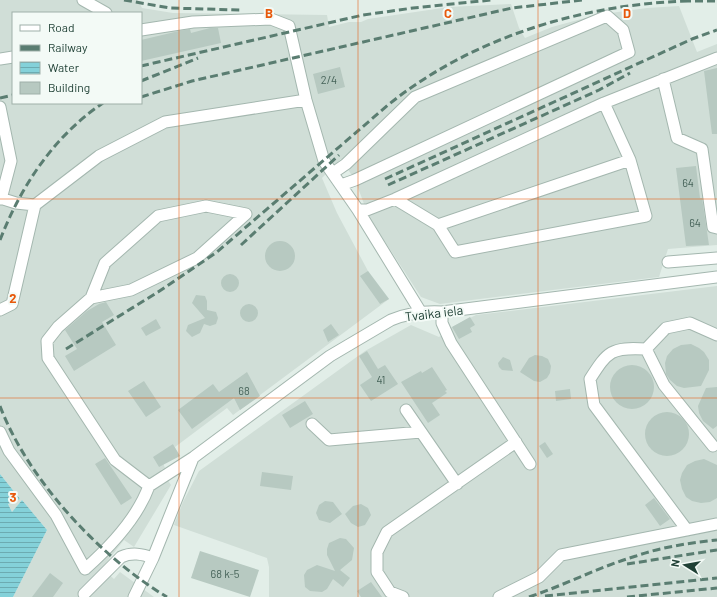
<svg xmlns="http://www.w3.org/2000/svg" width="717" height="597" viewBox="0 0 717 597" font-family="Barlow,sans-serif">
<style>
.built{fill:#d0ded7;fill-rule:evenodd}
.water{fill:url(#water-rules)}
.building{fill:#b7c9c1}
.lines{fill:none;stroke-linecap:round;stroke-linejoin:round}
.minor-casing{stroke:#a4b7af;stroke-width:13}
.minor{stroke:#fff;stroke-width:11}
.rail{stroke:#5a7d71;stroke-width:3;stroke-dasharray:8 4;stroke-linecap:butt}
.grid{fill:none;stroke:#e8590c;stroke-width:1;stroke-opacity:0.55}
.labels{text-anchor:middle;stroke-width:4;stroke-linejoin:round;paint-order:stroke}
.number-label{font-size:11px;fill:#466359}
.street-label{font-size:13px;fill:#204136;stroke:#f3faf6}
.grid-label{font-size:13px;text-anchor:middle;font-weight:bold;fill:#e8590c;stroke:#f3faf6;stroke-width:4;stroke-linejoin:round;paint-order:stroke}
</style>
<defs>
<pattern id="water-rules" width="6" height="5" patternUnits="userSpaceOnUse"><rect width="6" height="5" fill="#84d1d9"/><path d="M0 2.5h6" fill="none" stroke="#6cabb1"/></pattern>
</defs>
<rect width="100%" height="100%" fill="#e2eee8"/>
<path class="built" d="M0 0H138L142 8 173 13 327 15 329 27 349 22H361L368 19 449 7 511 4 519 28 525 38 552 27 596 15 647 8 679 6 697 52 717 44V245L668 249 659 277 440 304 421 297 369 217 355 180 341 159 322 178 337 213 368 271 389 299 233 415 227 408 175 447 173 444 163 463 165 468 161 470 171 485 134 547 124 540 102 568 114 579 120 572 154 597H13L47 530 22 500 12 512 8 504 20 499 0 474ZM13 13H141V103H13Z
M717 286V597H269V567L267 558 174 525 183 502 199 471 365 351 411 325 439 337 452 327 476 315Z"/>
<path class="water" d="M0 474 20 499 8 504 12 512 22 500 47 530 13 597H0Z"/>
<path class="building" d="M210 28H218L221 43 141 61V40L179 31 190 29 191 33Z
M340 67 345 87 318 94 313 74Z
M717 68V134H712L704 71Z
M696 166 700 198H702L709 245 686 246 676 168Z
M265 256a15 15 0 1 1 30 0a15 15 0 1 1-30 0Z
M368 271 389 299 380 304 360 276Z
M221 283a9 9 0 1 1 18 0a9 9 0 1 1-18 0Z
M196 295 205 296 207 301V310L216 312 218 318 216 324 210 326 204 324 200 333 192 337 186 331 188 325 205 318 192 303Z
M106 302 114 315 102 322 116 345 74 371 65 356 77 349 65 330 87 311 99 304Z
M240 313a9 9 0 1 1 18 0a9 9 0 1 1-18 0Z
M470 317 475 325 470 328 472 332 459 339 452 327Z
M156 319 161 328 146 336 141 328Z
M331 324 339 335 328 342 323 330Z
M691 344 699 348 704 352 709 360V370L701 386 684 388 677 386 670 380 666 374 665 363 667 356 673 349 681 345Z
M367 351 378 369 385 365 398 384 371 401 360 385 372 377 359 356Z
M535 355 542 356 548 359 551 366 550 373 547 378 540 382 534 381 520 372 529 358Z
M503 357 510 360 513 371 502 370 499 367 498 363Z
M610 387a22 22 0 1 1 44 0a22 22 0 1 1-44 0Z
M432 367 447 390 445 391 447 393 432 403 440 415 428 423 401 382 421 371 422 373Z
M247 372 260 396 240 410 234 398 192 429 178 410 213 384 219 392Z
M144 381 161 407 146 417 128 391Z
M717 387V426L713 429 703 421 699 413 698 406 706 388Z
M570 389 571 399 556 401 555 391Z
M305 401 313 414 290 428 282 415Z
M645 434a22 22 0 1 1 44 0a22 22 0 1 1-44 0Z
M545 442 553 454 547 458 539 446Z
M173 444 180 456 159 467 153 457Z
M105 458 132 498 121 505 95 464Z
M704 459 717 465V498L710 502 701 503 692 501 686 497 682 489 680 480 682 473 687 465 695 461Z
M262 472 293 476 291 490 260 486Z
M654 498 670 519 660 526 645 505Z
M325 501 333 502 342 514 330 523 319 520 316 513 319 505Z
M361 504 368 508 371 515 365 525 358 527 351 523 345 514 353 506Z
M340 538 346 539 354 548 352 560 340 570 350 578 343 587 333 579 327 589 322 592 310 591 305 587 304 575 307 570 317 565 335 571 327 555V549L329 543Z
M200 551 259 570 250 597 191 578Z
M50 573 63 583 53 597H32Z
M371 582 382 597H361L357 591Z"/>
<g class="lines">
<g class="minor-casing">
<path id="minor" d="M83 0 106 13
M141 30 193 22 271 19 289 26 306 100 324 161 358 210 420 311
M0 59 13 57
M663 79 677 138 702 149 713 227 717 228
M604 103 717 58
M0 107 11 161 1 199
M333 173 346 164 415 97 607 16 623 30 629 52 355 180 341 185
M0 198 16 203 35 205
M395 199 438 225 630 160
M358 210H367L395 199 604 103 630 160 646 216 455 252 438 225
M668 262 717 258
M91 298 105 263 158 216 206 206 246 214 197 258 131 290 91 298 58 327 47 341 48 358 115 460 149 486 194 457 330 356 391 320C408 313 424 311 442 312L717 277
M0 310 12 304 35 205 99 156 165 122 306 100
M442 312V323L451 343 530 464
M646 349 666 328 690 323 717 335
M406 410 457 484
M312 424 329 440 421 432
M0 432 9 451 56 515 85 569C110 547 137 519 149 486
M687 530 594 405 590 379C608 351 611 347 646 349L664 385 713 446
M84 594 121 557C132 552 142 554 153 558
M134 597 153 558 193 458
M403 597 390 592 377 572V552L387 532 516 442
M499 597 539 577 561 555 717 524"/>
</g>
<use href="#minor" class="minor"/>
<path class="rail" d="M124 0 170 8 240 10
M683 1H717
M141 66 363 15 413 8 491 0
M141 81 198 58
M141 97 192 81 512 8 583 0
M0 98 13 95
M385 179 692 39 717 30
M388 185 599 90 630 73
M0 240C21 186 54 136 103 103
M241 245 339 155
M66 349 158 292 217 252 388 105C471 38 582 4 688 1
M0 406C28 480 100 557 167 597
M627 564 717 550
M545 596 717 578
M529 597C565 585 599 567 636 556 662 547 689 543 717 540
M627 597 717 588"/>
</g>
<path class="grid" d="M179 0V597M358 0V597M538 0V597M0 199H717M0 398H717"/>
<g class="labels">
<g class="number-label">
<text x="329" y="84">2/4</text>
<text x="688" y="187">64</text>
<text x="695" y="227">64</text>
<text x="381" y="384">41</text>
<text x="244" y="395">68</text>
<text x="225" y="578">68 k-5</text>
</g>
<g class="street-label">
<text transform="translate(434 313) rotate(-7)" y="5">Tvaika iela</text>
</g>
</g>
<g class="grid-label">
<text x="269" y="18">B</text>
<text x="448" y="18">C</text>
<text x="627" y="18">D</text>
<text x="13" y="303">2</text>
<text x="13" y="502">3</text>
</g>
<rect x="12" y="12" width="130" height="92" fill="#f3faf6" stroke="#9fb0a9"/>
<rect x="20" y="25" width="20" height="6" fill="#ffffff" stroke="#9fb0a9"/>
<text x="48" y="32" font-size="12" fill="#204136">Road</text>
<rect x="20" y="45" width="20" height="6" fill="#5a7d71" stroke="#9fb0a9"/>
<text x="48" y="52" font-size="12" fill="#204136">Railway</text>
<rect x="20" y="62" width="20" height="12" fill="url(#water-rules)" stroke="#9fb0a9"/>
<text x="48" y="72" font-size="12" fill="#204136">Water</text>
<rect x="20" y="82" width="20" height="12" fill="#b7c9c1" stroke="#9fb0a9"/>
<text x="48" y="92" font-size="12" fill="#204136">Building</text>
<g transform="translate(685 565) rotate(281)" stroke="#f3faf6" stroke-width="3" paint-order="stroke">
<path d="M0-3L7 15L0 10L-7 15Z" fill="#204136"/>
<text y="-6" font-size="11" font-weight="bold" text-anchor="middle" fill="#204136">N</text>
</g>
</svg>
